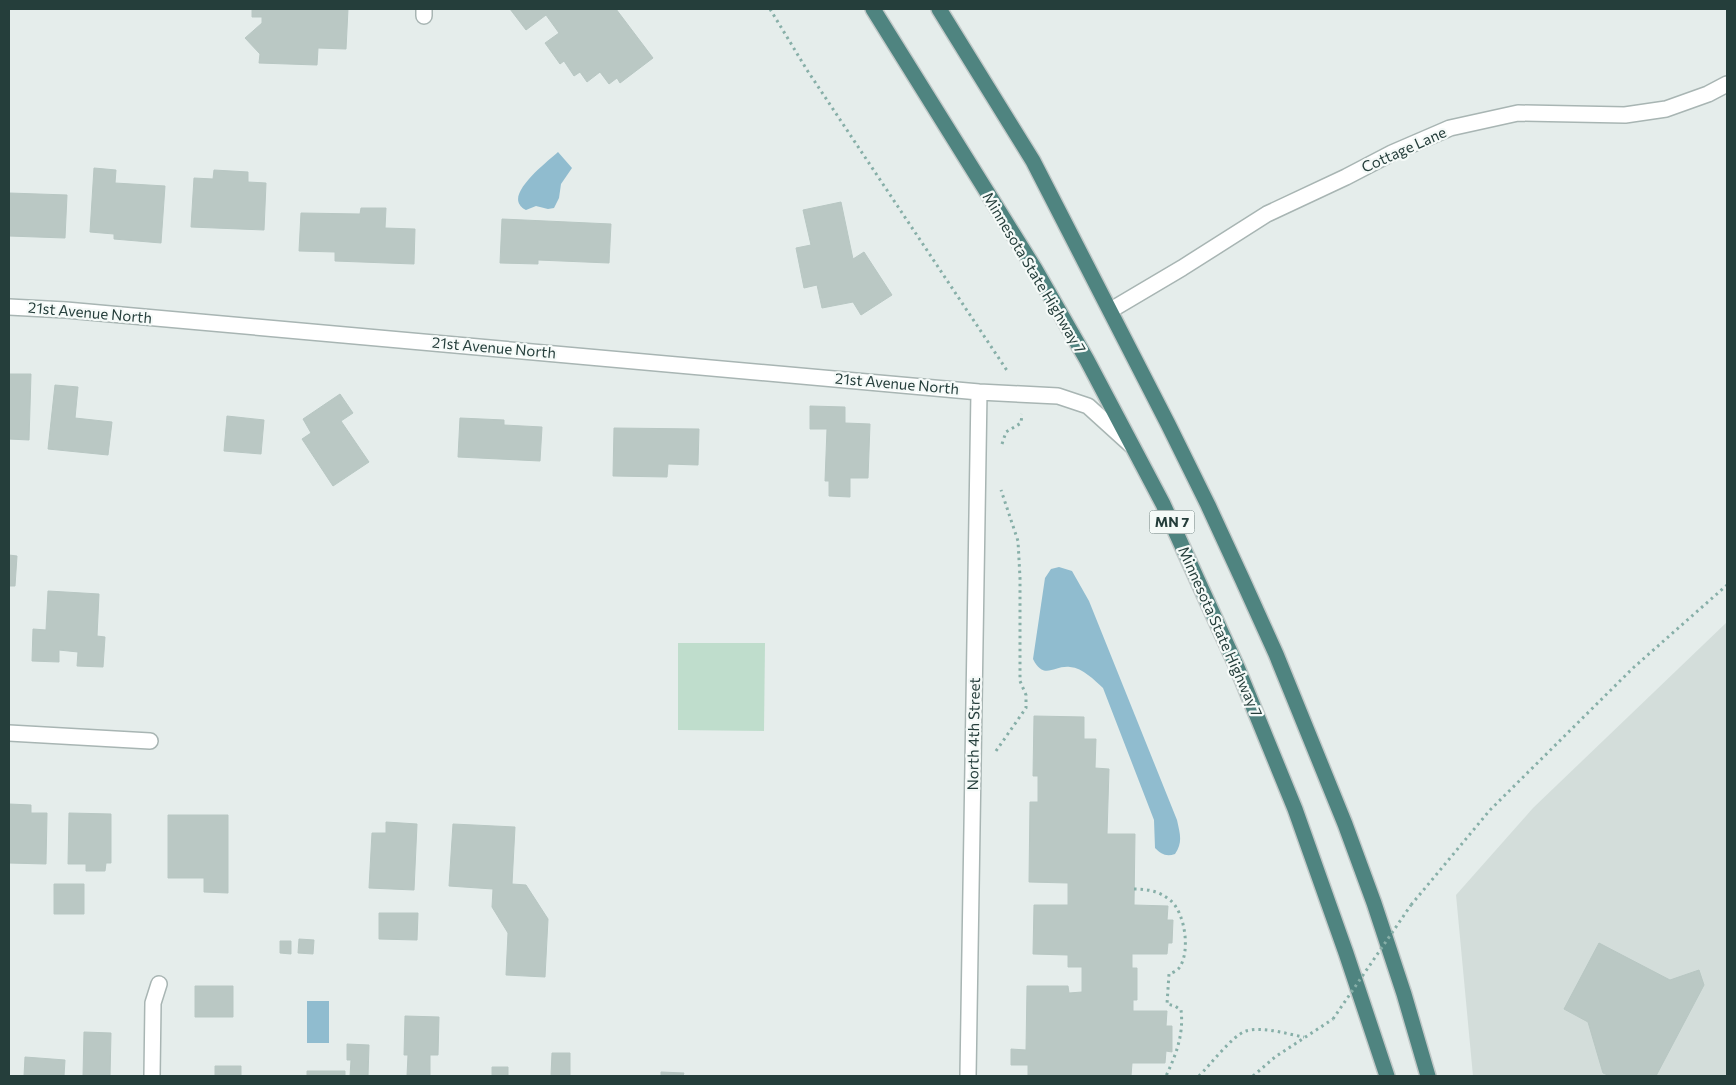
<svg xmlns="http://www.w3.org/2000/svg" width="1736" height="1085" viewBox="0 0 1736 1085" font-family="Commissioner,sans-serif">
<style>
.built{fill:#d3ddda}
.green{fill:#bfddcc}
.water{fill:#90bccf}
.building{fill:#bac8c4;stroke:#b8c7c3}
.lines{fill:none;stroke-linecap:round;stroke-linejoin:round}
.minor-casing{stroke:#a8b5b3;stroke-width:18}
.trunk-casing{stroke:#c2c9c8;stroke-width:18}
.path{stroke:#87afa8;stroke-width:3;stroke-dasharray:2.5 4;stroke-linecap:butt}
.minor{stroke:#fff;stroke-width:15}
.trunk{stroke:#4f8480;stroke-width:15}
.path-bridge{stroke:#87afa8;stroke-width:3;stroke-dasharray:2.5 4;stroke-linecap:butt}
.labels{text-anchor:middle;stroke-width:4.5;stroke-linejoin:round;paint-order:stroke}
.shield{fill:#f5faf8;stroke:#637674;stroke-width:1}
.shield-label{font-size:14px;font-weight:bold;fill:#253e3b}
.street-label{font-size:15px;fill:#253e3b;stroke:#f5faf8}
</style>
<rect width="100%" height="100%" fill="#e5edeb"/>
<path class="built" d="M1727 622V1076H1473L1456 895 1533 808Z"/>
<path class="green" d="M678 643H765L764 731 678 730Z"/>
<path class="water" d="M558 152 572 168 561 184 559 198 554 208 548 209 536 206 526 210C525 210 520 206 520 205 509 191 548 161 558 152Z
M1059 567 1072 571 1089 601 1177 820C1180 834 1183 842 1175 854 1166 857 1161 854 1155 848L1154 820 1103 688C1094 680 1083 668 1070 667 1054 665 1044 681 1033 659L1045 578 1051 569Z
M307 1001H329V1043H307Z"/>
<path class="building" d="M252 9H348L346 49 318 48 317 65 259 63 260 54 245 38 262 23V17H252Z
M510 9H616L653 58 620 83 617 78 609 84 600 72 587 82 580 72 574 76 564 61 560 64 545 43 559 33 546 15 526 30Z
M94 168 116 170 115 183 165 186 161 243 114 239V234L90 232Z
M214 170 248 172V182L266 183 264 230 191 227 194 178 213 179Z
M9 193 67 195 65 238 9 236Z
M841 202 853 259 864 252 892 295 861 315 853 302 822 308 817 285 804 288 796 248 811 245 803 210Z
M361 208H386L385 228 415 229 414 264 335 261V252L299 251 301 213 360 214Z
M502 219 611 224 609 263 538 260V264L500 263Z
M9 374H31L29 440 9 439Z
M55 385 78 387 75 418 112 422 108 455 48 449Z
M340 394 353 413 341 421 369 462 333 486 302 439 311 433 303 419Z
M810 406 845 407V423L870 424 868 478H850V497L829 496V481H825L827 429H810Z
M227 416 264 420 261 454 224 451Z
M460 418 504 420V425L542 427 540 461 458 457Z
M614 428 699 429 698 465 668 464 667 477 613 476Z
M9 555 17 556 15 586H9Z
M48 591 99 594 97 636 105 637 103 667 77 666 78 652 59 650V662L32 661 33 629 46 630Z
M1034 716 1084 717V739H1096L1095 768 1109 769 1107 834H1135L1134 905 1168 906 1167 920H1173L1172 943H1168L1167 954H1132V968H1137V1000H1133V1011H1167L1166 1026H1172V1052L1166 1051 1165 1063H1132L1131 1076H1028V1065H1011V1049L1026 1050 1027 986H1068L1069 993 1082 992V967H1068V955L1033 954 1034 905H1068V883L1029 882 1030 802H1038V776H1033Z
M9 804 31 805V813H47L46 864 9 863Z
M69 813 111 814V863H106L105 871H86V864H68Z
M168 815H228V893L204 892V878H168Z
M386 822 417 824 414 890 369 888 372 833H386Z
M453 824 515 827 512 884 526 885 548 919 545 977 506 975 508 933 492 907 493 889 449 886Z
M54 884H84V914H54Z
M379 913H418L417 940 379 939Z
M299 939 314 940 313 954 298 953Z
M280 941H291V954L280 953Z
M1599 943 1670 980 1699 970 1704 985 1656 1076H1610L1603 1073 1588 1022 1564 1009Z
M195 986H233V1017H195Z
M405 1016 439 1017 438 1055H430V1076H407L408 1055H404Z
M84 1032 111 1033 110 1076H83Z
M347 1044 369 1045 368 1076H350L351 1060H347Z
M552 1053H570V1076H551Z
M25 1057 65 1060 64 1076H24Z
M215 1066H241V1076H215Z
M492 1067H508V1076H492Z
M307 1071H345V1076H307Z
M661 1072 684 1073 683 1076H661Z"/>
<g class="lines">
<g class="minor-casing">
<path id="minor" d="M424 9V16
M9 307 66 310 979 392 1058 396 1088 406 1131 445
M1111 310 1182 268 1267 214 1346 177 1392 153 1450 128 1518 113 1625 115 1666 109 1708 94 1727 84
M9 733 150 741
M152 1076 153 1003 159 984
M968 1076 979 392"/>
</g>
<g class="trunk-casing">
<path id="trunk" d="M873 9 1035 269 1087 360 1163 504 1237 667 1295 809 1346 953 1387 1076
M939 9 1033 161 1168 424 1208 505 1243 581 1276 654 1345 824 1374 903 1404 994 1428 1076"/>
</g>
<path class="path" d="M770 9 807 70 1008 372
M1002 444 1006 432 1021 423 1022 414
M996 751 1026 708V695L1020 681V578L1018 541 1001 490
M1134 889C1147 889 1159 891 1170 900 1185 912 1191 952 1179 968 1177 971 1172 973 1169 974L1167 1004 1175 1006 1181 1010C1184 1034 1176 1055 1166 1076
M1411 905 1490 810 1633 668 1727 585
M1199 1076C1210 1065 1233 1035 1246 1031 1264 1026 1286 1034 1304 1037
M1253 1076 1275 1057 1333 1019"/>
<use href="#minor" class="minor"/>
<use href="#trunk" class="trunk"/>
<path class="path-bridge" d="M1333 1019 1411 905"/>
</g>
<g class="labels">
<rect class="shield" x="1149.5" y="510.5" width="45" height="23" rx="4"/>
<g class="shield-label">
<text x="1172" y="527">MN 7</text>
</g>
<g class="street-label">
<text transform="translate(1404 150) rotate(-24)" y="5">Cottage Lane</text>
<text transform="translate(1034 273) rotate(59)" y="5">Minnesota State Highway 7</text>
<text transform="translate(90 313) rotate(5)" y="5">21st Avenue North</text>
<text transform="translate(494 348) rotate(5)" y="5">21st Avenue North</text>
<text transform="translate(897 384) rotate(5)" y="5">21st Avenue North</text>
<text transform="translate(1220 632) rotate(66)" y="5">Minnesota State Highway 7</text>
<text transform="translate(974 734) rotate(-89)" y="5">North 4th Street</text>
</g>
</g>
<rect width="1736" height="1085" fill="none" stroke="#253e3b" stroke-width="20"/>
</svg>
